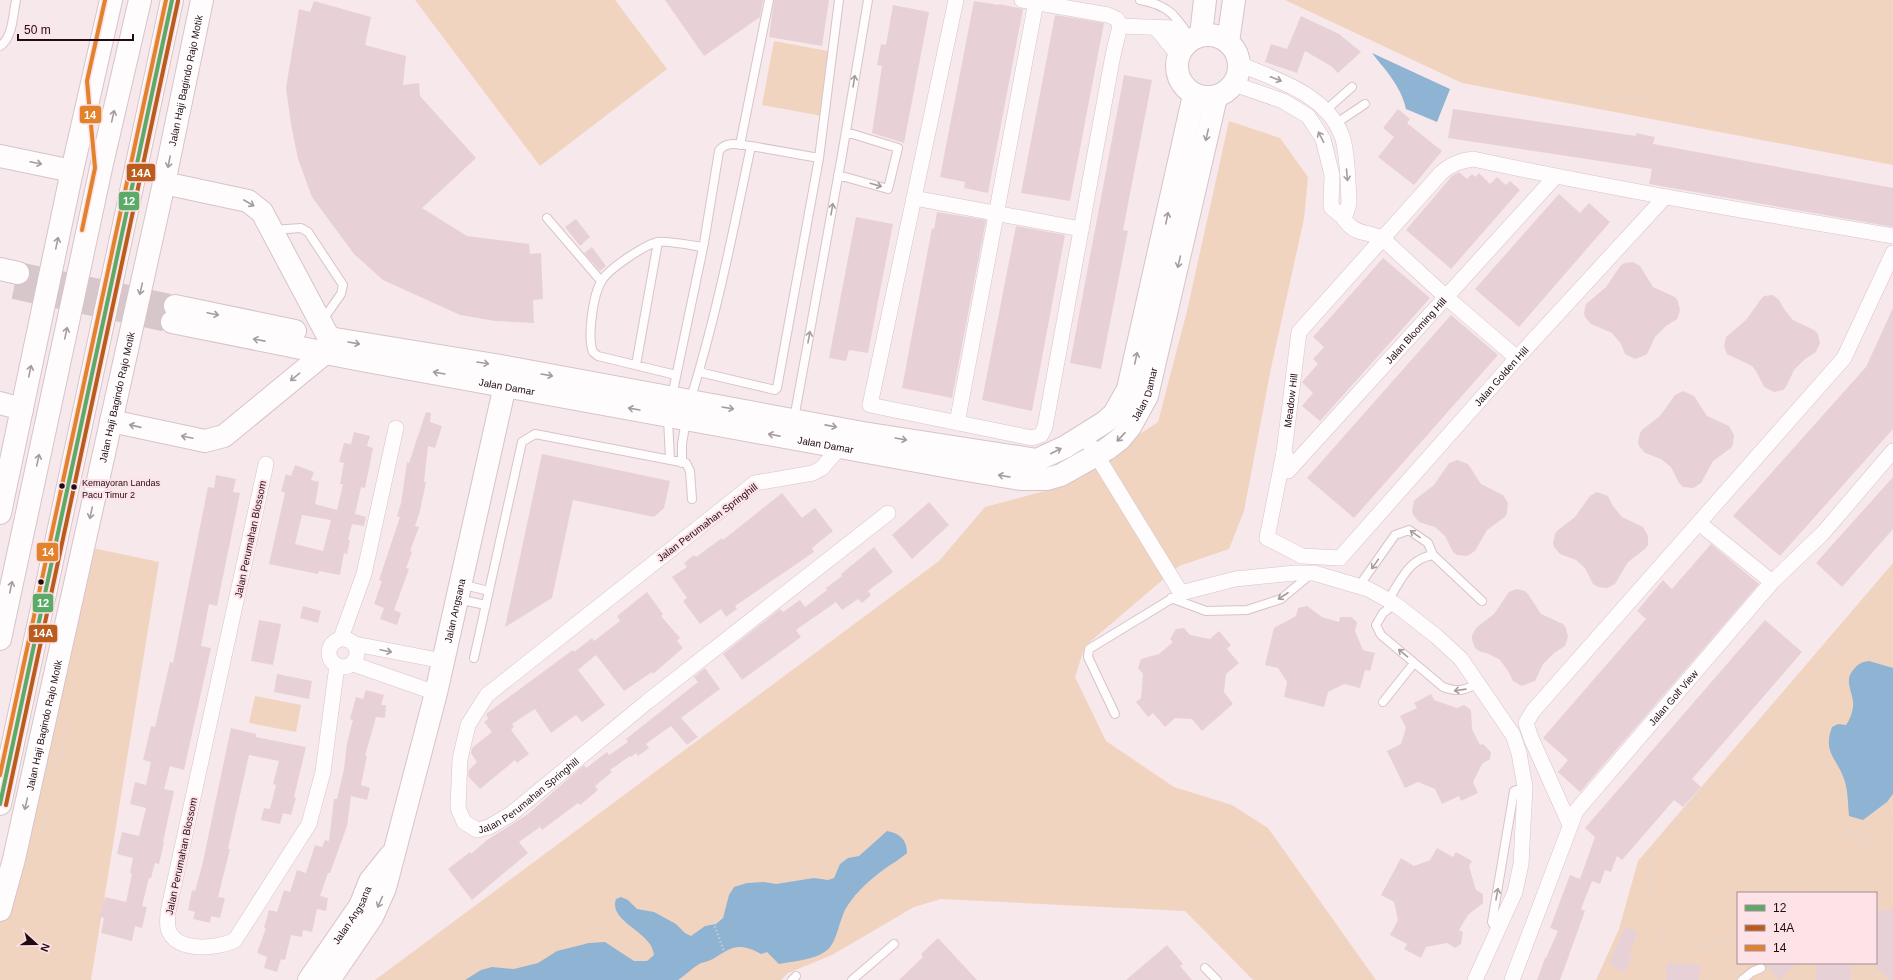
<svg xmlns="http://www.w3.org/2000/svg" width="1893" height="980" viewBox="0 0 1893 980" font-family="Helvetica,sans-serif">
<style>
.green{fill:#f1d4c0;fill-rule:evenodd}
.water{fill:#8fb3d3}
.building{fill:#e7d1d6;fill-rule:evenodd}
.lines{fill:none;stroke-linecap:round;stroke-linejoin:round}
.secondary-tunnel{stroke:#d7c7ca;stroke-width:22;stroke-dasharray:22 11;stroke-linecap:butt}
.lane-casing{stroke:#d6c4c8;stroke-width:10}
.street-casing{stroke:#d6c4c8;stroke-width:16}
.secondary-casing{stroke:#d6c4c8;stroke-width:24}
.path{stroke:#dbd5d7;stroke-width:2.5;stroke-dasharray:1 3;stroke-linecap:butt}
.lane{stroke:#fefcfc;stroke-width:8}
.street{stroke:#fefcfc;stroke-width:15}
.secondary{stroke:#fefcfc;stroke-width:22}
.bus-1-casing{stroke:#fde2e7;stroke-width:7}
.bus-2-casing{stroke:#fde2e7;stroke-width:7}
.bus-3-casing{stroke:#fde2e7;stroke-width:7}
.bus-1{stroke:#5caa68;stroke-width:4}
.bus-2{stroke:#ba5c1e;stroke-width:4}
.bus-3{stroke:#e3822d;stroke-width:4}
.oneway{stroke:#a69c9e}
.bus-dot{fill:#220c12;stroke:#fde2e7;stroke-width:1.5}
.labels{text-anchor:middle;stroke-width:4;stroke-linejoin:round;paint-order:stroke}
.bus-label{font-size:9px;fill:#220c12;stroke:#fde2e7;text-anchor:start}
.street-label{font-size:10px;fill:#220c12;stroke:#fde2e7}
.line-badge{stroke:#fde2e7;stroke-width:1.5}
.badge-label{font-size:11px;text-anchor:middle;font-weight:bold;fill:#fff}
</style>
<rect width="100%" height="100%" fill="#f7e8eb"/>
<path class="green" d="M415 0H615L667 69 540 166Z
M1285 0H1893V165L1462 83Z
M774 41 833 52 822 116 762 105Z
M1229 121 1280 138 1308 177 1304 219 1271 368 1244 511 1229 549 1179 566 1085 646 1075 677 1106 741 1174 787 1232 805 1268 828 1376 980H1253L1185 911 941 899 914 907 832 955 788 973 781 980H375L939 561 985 507 1060 487 1158 422 1187 311Z
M83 546 159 562 91 980H0V909Z
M1893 563V980H1596L1619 929 1638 861ZM1738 893H1876V963H1738Z
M255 696 301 705 296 732 249 723Z"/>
<path class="water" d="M1372 53 1450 89 1437 122 1406 109C1401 86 1386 71 1372 53Z
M1869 661 1893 668V794L1887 802 1863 820 1849 816C1848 805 1848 792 1845 782 1838 758 1822 754 1832 727L1838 724 1846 725C1850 719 1852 714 1853 707 1855 694 1842 681 1854 669 1859 663 1862 662 1869 661Z
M887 831C899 833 907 839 907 853 899 860 891 864 883 870 870 880 857 891 848 905 839 917 838 943 826 951 814 960 794 961 779 964L767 952 761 954C739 942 732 947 713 959 709 961 705 962 701 963 693 967 686 975 678 980H465L481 970 492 967 514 969 538 963 557 951 589 943 605 942 634 961H647L654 955C653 951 652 946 649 943 640 929 609 918 616 899L621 897 628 900 637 909 654 912 676 924 685 933 691 936 705 926 716 924 723 918 729 895 734 887 747 883 764 882 776 884 814 878 828 880 834 878 840 864 848 858 859 856Z"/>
<path class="building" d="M665 0H763L760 17 704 56Z
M774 0H829L822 46 769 37Z
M314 1 371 17 365 45 406 56 403 85 419 83 420 96 476 158 422 208 467 236 529 244 530 254 541 253 543 299 533 300 534 323 495 321 460 315 383 280 354 254 312 197 298 159 291 124 286 88 299 9 310 12Z
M974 1 999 5V4L1023 9 988 193 964 188 965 182 940 177Z
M893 5 929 12 904 143 872 133 882 66 877 65 881 44 886 45Z
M1055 15 1104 23 1070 201 1021 193Z
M1301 16 1339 34 1361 52 1338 73 1331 66 1305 51 1297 73 1265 62 1271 44 1287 49Z
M1124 75 1152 80 1123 230 1128 231 1101 369 1070 363Z
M1398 109 1410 119 1407 123 1442 151 1414 185 1378 157 1394 137 1383 128Z
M1453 109 1636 136V133L1655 137 1653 144 1893 188V227L1649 184 1652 169 1448 138Z
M1459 172 1467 179 1472 174 1475 177 1479 173 1490 184 1497 177 1506 185 1510 181 1520 190 1451 269 1406 230 1452 176Z
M1559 194 1580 213 1589 203 1610 222 1519 327 1475 289Z
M937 212 986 220 952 398 902 388 932 228 934 229Z
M856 217 893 224 868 353 849 350 846 361 829 358Z
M576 219 590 237 580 246 565 227Z
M1016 226 1065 235 1032 411 982 400Z
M592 247 606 266 600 271 584 253Z
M1383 258 1430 298 1320 421 1302 406 1313 393 1302 382 1318 364 1313 359 1324 347 1313 337Z
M1633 262 1640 266 1653 287 1675 297 1678 301 1680 310 1677 319 1666 326 1655 337 1647 354 1643 356 1635 359 1625 354 1621 344 1612 333 1591 324 1585 317 1584 313 1586 304 1606 287 1621 265 1625 263Z
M1773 295 1779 300 1784 309 1793 320 1814 330 1818 334 1820 343 1816 352 1805 359 1794 370 1786 387 1783 390 1774 392 1764 387 1756 371 1752 366 1727 354 1724 346 1726 337 1746 320 1761 299 1764 296Z
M1893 308V429L1780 556 1733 516 1866 367Z
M1451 315 1498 355 1354 518 1307 478Z
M1683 391 1694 396 1707 416 1729 426 1734 435 1733 444 1731 448 1713 461 1701 483 1693 488 1683 487 1679 483 1671 467 1661 459 1645 453 1639 446 1638 442 1640 433 1643 429 1660 416 1675 395Z
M426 412 431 413 430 422 442 426 435 448 428 446 424 482H426L420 511 415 526 419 527 410 551 412 552 406 568 409 569 394 610 401 613 397 625 380 619 384 608 374 604 382 581 379 580 400 517 397 516 401 503 407 462 409 463Z
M354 432 370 436 367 446 373 448 365 488 361 487 355 514 366 517 364 526 352 524 348 540H350L347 554 344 553 340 575 319 571 318 574 269 564 285 493 281 491 286 474 291 476 295 465 314 472 311 480 319 482 315 504 337 510 343 484H340L344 463 339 462 344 443 351 444ZM302 515 331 520 323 551 295 544Z
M542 454 670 481 664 508 654 517 573 500 552 598 505 627Z
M1457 460 1468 464 1481 484 1503 495 1508 503 1507 513 1505 517 1487 530 1475 551 1467 556 1457 555 1453 552 1445 536 1435 527 1419 522 1413 515 1412 511 1414 501 1417 498 1434 485 1449 463Z
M216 475 236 479 233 492 240 493 217 606 209 604 201 646 211 648 184 770 170 766 164 789 174 791 163 842H164L159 864 155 863 151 878H149L142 906 147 907 142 928 135 926 132 941 101 933 104 918 100 917 105 897 126 902 132 874 130 873 133 858 117 854 122 832 139 836 146 808 130 804 135 782 146 785 151 762 143 760 151 726 155 727 170 662 173 663 208 487 214 488Z
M1893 477V529L1842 587 1816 563Z
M1597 492 1608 496 1613 506 1622 517 1643 527 1648 536V545L1645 549 1628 562 1615 584 1607 588 1598 587 1593 584 1585 568 1576 560 1560 554 1554 547 1553 543 1555 534 1558 530 1575 517 1590 496Z
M782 493 802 518 815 508 833 531 812 548 814 552 735 606 737 609 726 617 721 609 700 624 683 601 687 598 672 577 687 567 684 563 694 555 696 557 722 538 723 540Z
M929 502 949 525 912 559 892 535Z
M1711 544 1759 584 1580 792 1558 772 1568 760 1543 738 1646 619 1637 611 1663 580 1672 589Z
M874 547 893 572 868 591 871 595 862 603 858 599 842 610 836 602 796 630 801 637 742 680 723 654 780 609 783 612 800 600 805 607 827 590 826 588 842 576 841 574Z
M1517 589 1525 591 1528 594 1541 614 1563 624 1566 628 1568 637 1565 646 1554 653 1543 664 1535 681 1522 686 1513 681 1508 671 1500 660 1489 654 1479 651 1475 648 1472 640V635L1477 627 1494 614 1509 592Z
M647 592 663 614 661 616 680 638 677 641 683 648 653 674 652 672 624 691 596 655 578 670 605 705 582 722 576 715 551 733 535 709 512 724 514 727 511 730 529 754 517 763 515 760 480 789 468 776 469 770 477 762 471 753 472 748 492 732 484 722 488 719 486 714 566 655 573 650 574 652 592 638 594 641 620 621 617 616Z
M303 606 321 611 318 623 300 618Z
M1307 606 1322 617 1339 622 1340 617H1351L1357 622 1355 631 1363 650 1375 653 1370 671 1365 670 1360 688 1344 684 1328 692 1324 707 1284 697 1287 682 1278 668 1265 665 1274 628 1296 616 1298 608Z
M259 620 281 624 273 665 251 661Z
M1765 620 1802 652 1692 779 1701 787 1683 807 1674 800 1622 860 1617 856 1611 872 1605 870 1600 884 1592 881 1581 909 1585 911 1560 980H1537L1545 958H1546L1558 931 1550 928 1570 875 1580 879 1595 837 1585 828Z
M1184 628 1190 635 1210 639 1219 631 1231 645 1227 649 1239 663 1226 674 1224 692 1233 704 1202 731 1192 719 1175 718 1165 727 1153 713 1148 717 1136 702 1141 698 1143 674 1138 668 1141 659 1159 654 1173 642 1170 639 1176 629Z
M705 668 720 689 681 718 698 737 687 745 671 726 661 733 646 744 649 748 638 756 636 753 631 757 630 756 610 770 612 772 595 786 598 790 580 805 578 803 542 830 540 827 519 842 528 853 472 900 448 869 470 852 471 854 487 840 528 814 584 765 586 768 607 752 609 755 628 742 626 739 698 682 694 677Z
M277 674 312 681 309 699 274 692Z
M366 690 384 695 381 705H386L385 718 376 717 365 756H367L361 785 370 788 367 800 351 796 347 826 330 873H328L320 896 328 898 326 911 317 909 312 932 303 930 302 937 291 935 285 960 281 959 277 972 264 968 267 957 257 953 266 928H264L269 910 277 912 284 890 290 892 297 870 306 873 315 845 322 847 325 840 329 841 334 799H337L344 769 347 743 353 720 350 719 356 697 363 699Z
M1431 694 1434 700 1457 708 1464 705 1471 710 1472 729 1480 745 1483 744 1491 752 1490 759 1482 764 1473 782 1478 793 1461 801 1459 796 1442 804 1435 789 1418 782 1405 788 1387 751 1401 744 1406 728 1400 716 1417 708 1414 703Z
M231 728 256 734V737L306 747 294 797 296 798 291 815 283 813 280 824 261 820 264 808 270 809 276 785 273 784 279 761 249 755 228 849H230L218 897 225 898 220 918 211 916 210 923 193 919 195 912 188 910 192 890 195 891 202 866Z
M1437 848 1453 857 1456 852 1472 861 1469 866 1476 890 1483 894V903L1468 915 1459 930 1463 932 1461 944 1455 948 1447 943 1426 947 1421 958 1404 949 1407 944 1390 935 1398 920 1394 902 1381 895 1401 858 1414 866 1430 860Z
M1876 910H1893V980H1889L1880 971H1876Z
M1626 926 1638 932 1628 955 1632 957 1625 972 1608 964Z
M938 938 977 980H899L923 957 921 954Z
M1167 945 1183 964 1180 966 1192 980H1126Z
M1667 963 1700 965 1699 980H1666Z
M1764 963H1798L1779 980Z
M1816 963H1851L1850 980H1816Z"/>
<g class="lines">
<path class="secondary-tunnel" d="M18 273 175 306
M14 288 172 322"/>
<g class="lane-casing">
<path id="lane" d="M1140 0C1169 5 1176 16 1191 39
M0 46C13 38 13 14 16 0
M1326 110 1352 87
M1335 124 1365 104
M740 145 769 0
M838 175 888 189 898 148 846 132
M547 218 601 281
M273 230 301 228 308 232 343 285 341 294 322 321
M636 365 658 242
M699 372 775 390 777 388 819 158 839 0
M676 375 598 356 593 352C587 337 593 294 602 280 610 268 643 246 657 242 665 240 694 246 703 247
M672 396 704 243 719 151C726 140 740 145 751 146
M690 401C716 318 733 232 751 146L819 158
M668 418 670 460
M794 419 842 155 868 0
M682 463V444L686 420
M460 584 489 591
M1359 586 1395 535 1409 530 1428 543 1433 555 1482 601
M1171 598 1206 611 1247 610 1281 599 1311 574
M457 599 486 605
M1388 600C1401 581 1408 559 1433 555
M1395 604 1383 613 1376 625 1381 635 1443 687C1457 692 1464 691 1476 684
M474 658 522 442 535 434 686 463 690 471 692 499
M1383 702 1414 663
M1115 714 1088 657 1089 649 1181 593
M1497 931 1492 922 1514 791 1525 787
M1205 968 1217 980
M792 980 796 976
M852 980 894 944
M1742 980 1752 972 1761 968"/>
</g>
<g class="street-casing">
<g id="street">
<path d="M956 0 870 405 1032 438 1041 435 1045 427 1113 55 1120 26 1117 19 1108 15 1022 0"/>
<path d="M1120 26 1172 28 1187 42"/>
<path d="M1156 28 1178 55"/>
<path d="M1234 84 1283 101 1308 116 1323 139 1332 175 1331 207 1339 214 1346 213 1349 203C1348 185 1348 152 1342 136 1327 95 1276 79 1239 64"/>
<path d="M914 198 1081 229"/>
<path d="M1341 215C1356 237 1361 229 1382 238L1446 297 1517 358"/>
<path d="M957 423 1036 2"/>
<path d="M1084 435 1181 593 1235 579 1295 573H1314L1368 589 1395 604 1436 636 1461 659 1513 735 1519 753 1525 787 1521 864 1515 892 1475 980"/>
<path id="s1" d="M840 447 822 468 813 473 755 483 487 695 468 725 460 759 458 808 464 822 477 830 489 827 511 814 647 702 888 513"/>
<path id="s2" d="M1284 452 1267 538 1302 556 1340 558 1517 358 1665 197"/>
<path id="s3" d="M1294 463H1289L1284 452 1299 332 1441 173C1451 164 1460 161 1473 159 1612 189 1753 212 1893 236"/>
<path d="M266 464 168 912C168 917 167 923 168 928 174 953 218 949 235 940L309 824 323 772 337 665"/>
<path id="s4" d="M1288 471 1555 177"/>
<path d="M1699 523 1772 582"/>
<path d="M341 638 364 574 396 428"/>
<circle cx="343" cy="653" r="14"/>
<path d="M355 644 443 661"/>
<path d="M353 664 436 693"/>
<path d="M1570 825 1531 738 1526 723 1533 711 1844 358 1893 253"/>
<path id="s5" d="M1512 980 1576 811 1772 582 1823 533 1893 451"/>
</g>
</g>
<g class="secondary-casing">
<g id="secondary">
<circle cx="1208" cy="66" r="31"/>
<path d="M1201 35 1205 0"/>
<path d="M1228 42 1234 0"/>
<path d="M0 156 72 171"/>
<path d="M164 183 248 201 262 212 329 338"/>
<path d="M0 269 18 273"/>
<path d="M175 306 295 331"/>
<path id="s6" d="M172 322 356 359 955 468 1021 479H1047L1061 475 1107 449 1120 439 1130 427 1147 396 1216 97"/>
<path d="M329 338 495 365 863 433 1037 460 1065 447 1105 422 1114 414 1128 389 1194 95"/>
<path d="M0 403 22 409"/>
<path d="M111 421 205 441 224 436 325 353"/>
<path d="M0 513 72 171 111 0"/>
<path d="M0 639 101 168 140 0"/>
<path d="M0 804 172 0"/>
<path id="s7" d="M0 910 14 859 164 183 202 0"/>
<path id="s8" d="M309 980 360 906 370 881 390 856"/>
<path id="s9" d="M329 980 372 917 385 888 436 693 508 372"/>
</g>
</g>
<path class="path" d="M1546 83 1565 97 1577 100 1634 98 1666 102 1719 126 1732 128
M1108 766 1122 772 1201 823 1270 852 1297 886 1317 906 1372 980
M31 862H36L72 708
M1809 867C1813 869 1818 872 1823 873 1848 879 1867 861 1868 837
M1781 893C1790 885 1800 877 1808 867 1813 862 1815 855 1820 849 1833 832 1849 828 1868 837L1879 833 1893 823
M712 919 725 954
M1738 930 1727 938 1700 948 1684 949 1670 943 1665 937 1659 926 1653 909 1649 859 1651 849 1685 814 1705 787 1739 758 1756 733 1769 726 1780 716 1863 607 1893 577
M1727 938 1738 953
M1645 959 1665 937
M439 966 449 960 477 961 492 959 523 949 530 943 561 904 570 898 621 873 641 857 650 846 662 805 669 791 680 782 708 765 850 651"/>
<use href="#lane" class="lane"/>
<use href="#street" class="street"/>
<use href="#secondary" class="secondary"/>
<g class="bus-1-casing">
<path id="bus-1" d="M0 804 172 0"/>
</g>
<g class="bus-2-casing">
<path id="bus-2" d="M6 805 178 1"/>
</g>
<g class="bus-3-casing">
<path id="bus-3" d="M82 230 95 168 87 81 105 0
M0 775 166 0"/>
</g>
<use href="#bus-1" class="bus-1"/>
<use href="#bus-2" class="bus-2"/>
<use href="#bus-3" class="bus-3"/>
</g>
<defs><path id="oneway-shaft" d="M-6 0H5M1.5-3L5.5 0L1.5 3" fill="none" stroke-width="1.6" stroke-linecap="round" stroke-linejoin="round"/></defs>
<g class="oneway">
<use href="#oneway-shaft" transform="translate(1276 79) rotate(21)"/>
<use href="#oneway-shaft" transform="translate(854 81) rotate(-81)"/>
<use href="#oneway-shaft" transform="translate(113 116) rotate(-77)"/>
<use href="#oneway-shaft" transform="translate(1207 135) rotate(103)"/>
<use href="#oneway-shaft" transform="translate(1321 137) rotate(-117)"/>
<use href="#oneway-shaft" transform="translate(169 162) rotate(101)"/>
<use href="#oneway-shaft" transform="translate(36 163) rotate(12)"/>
<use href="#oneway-shaft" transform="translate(1347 175) rotate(85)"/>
<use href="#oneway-shaft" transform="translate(876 185) rotate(16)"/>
<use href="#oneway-shaft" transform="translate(249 203) rotate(30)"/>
<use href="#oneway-shaft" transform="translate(832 209) rotate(-80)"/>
<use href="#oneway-shaft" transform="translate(1167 218) rotate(-78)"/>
<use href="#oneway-shaft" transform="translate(57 243) rotate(-78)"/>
<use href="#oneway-shaft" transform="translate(1179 262) rotate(103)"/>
<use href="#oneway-shaft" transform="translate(141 289) rotate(103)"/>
<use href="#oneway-shaft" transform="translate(213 314) rotate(12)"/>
<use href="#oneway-shaft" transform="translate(66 333) rotate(-78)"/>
<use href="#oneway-shaft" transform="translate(809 337) rotate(-80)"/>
<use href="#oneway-shaft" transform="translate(259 340) rotate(-169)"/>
<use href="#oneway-shaft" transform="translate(354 343) rotate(10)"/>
<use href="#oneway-shaft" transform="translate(1136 358) rotate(-78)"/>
<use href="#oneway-shaft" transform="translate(483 363) rotate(9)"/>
<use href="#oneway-shaft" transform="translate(30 371) rotate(-78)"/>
<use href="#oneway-shaft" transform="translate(439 373) rotate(-170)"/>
<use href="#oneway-shaft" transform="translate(547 375) rotate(10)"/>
<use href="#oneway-shaft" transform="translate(295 377) rotate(141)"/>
<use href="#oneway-shaft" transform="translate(728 408) rotate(10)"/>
<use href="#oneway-shaft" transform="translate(634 409) rotate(-170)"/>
<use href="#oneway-shaft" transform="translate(135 426) rotate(-167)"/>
<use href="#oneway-shaft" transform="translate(831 426) rotate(11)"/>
<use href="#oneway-shaft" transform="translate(774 435) rotate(-169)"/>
<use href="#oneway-shaft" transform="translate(187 437) rotate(-168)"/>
<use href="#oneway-shaft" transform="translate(1121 437) rotate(133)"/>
<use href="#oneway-shaft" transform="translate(901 439) rotate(10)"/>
<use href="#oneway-shaft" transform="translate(1056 451) rotate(-27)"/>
<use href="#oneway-shaft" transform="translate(38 460) rotate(-78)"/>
<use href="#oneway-shaft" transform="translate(1004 476) rotate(-170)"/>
<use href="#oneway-shaft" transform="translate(91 513) rotate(102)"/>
<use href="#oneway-shaft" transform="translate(1415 534) rotate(-145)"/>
<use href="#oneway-shaft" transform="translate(1375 564) rotate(125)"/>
<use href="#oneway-shaft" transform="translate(11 587) rotate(-78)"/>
<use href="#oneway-shaft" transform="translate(1283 596) rotate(147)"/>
<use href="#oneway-shaft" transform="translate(386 651) rotate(12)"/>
<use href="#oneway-shaft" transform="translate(1403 653) rotate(-140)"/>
<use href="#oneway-shaft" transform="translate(1460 690) rotate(172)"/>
<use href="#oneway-shaft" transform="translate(26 804) rotate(103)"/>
<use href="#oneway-shaft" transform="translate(1497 894) rotate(-80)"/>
<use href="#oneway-shaft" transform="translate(380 902) rotate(114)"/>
</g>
<g class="bus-dot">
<circle cx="62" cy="486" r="3.5"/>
<circle cx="74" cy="487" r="3.5"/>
<circle cx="41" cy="582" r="3.5"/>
</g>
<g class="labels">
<g class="bus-label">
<text x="82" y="486">Kemayoran Landas<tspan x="82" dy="12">Pacu Timur 2</tspan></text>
</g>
<g class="street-label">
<text dy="4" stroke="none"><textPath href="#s7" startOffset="850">Jalan Haji Bagindo Rajo Motik</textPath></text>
<text dy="4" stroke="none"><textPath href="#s4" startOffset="190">Jalan Blooming Hill</textPath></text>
<text dy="4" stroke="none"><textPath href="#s2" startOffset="408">Jalan Golden Hill</textPath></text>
<text dy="4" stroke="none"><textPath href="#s6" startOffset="341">Jalan Damar</textPath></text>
<text dy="4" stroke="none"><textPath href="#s6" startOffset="1025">Jalan Damar</textPath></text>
<text dy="4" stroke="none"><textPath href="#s7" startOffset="526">Jalan Haji Bagindo Rajo Motik</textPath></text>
<text dy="4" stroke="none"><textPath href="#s3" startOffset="69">Meadow Hill</textPath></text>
<text dy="4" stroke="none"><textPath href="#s6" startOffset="665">Jalan Damar</textPath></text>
<text transform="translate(707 522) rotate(-37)" y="4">Jalan Perumahan Springhill</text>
<text transform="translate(250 539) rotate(-78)" y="4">Jalan Perumahan Blossom</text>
<text dy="4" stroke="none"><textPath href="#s9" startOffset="394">Jalan Angsana</textPath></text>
<text dy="4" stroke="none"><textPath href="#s5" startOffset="330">Jalan Golf View</textPath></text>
<text dy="4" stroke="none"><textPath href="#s7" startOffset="190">Jalan Haji Bagindo Rajo Motik</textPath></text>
<text dy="4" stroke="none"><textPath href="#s1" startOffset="651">Jalan Perumahan Springhill</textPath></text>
<text transform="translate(181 856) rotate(-78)" y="4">Jalan Perumahan Blossom</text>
<text dy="4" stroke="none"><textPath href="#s8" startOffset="78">Jalan Angsana</textPath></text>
</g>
</g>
<g class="line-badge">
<rect x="79" y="105" width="23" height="19" rx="4" fill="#e3822d"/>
<rect x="126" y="163" width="30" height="19" rx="4" fill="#ba5c1e"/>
<rect x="118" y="191" width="22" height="20" rx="4" fill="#5caa68"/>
<rect x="36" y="542" width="23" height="20" rx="4" fill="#e3822d"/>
<rect x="32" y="593" width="22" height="20" rx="4" fill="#5caa68"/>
<rect x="28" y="624" width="30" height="19" rx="4" fill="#ba5c1e"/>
</g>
<g class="badge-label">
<text x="90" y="119">14</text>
<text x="141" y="177">14A</text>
<text x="129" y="205">12</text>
<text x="48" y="556">14</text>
<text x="43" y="607">12</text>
<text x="43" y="637">14A</text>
</g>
<rect x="1737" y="892" width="140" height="72" fill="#fde2e7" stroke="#a58c92"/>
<rect x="1745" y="905" width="20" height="6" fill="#5caa68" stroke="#a58c92"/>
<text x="1773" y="912" font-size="12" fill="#220c12">12</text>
<rect x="1745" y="925" width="20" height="6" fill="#ba5c1e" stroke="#a58c92"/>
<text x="1773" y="932" font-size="12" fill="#220c12">14A</text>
<rect x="1745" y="945" width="20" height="6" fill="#e3822d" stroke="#a58c92"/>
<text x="1773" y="952" font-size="12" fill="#220c12">14</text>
<g transform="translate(36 944) rotate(111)" stroke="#fde2e7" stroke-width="3" paint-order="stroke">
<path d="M0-3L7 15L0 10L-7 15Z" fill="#220c12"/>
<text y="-6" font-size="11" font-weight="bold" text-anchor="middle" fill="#220c12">N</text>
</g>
<path d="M18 34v6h115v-6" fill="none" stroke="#220c12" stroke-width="2"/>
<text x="24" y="34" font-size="12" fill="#220c12" stroke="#fde2e7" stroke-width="3" paint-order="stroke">50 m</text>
</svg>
